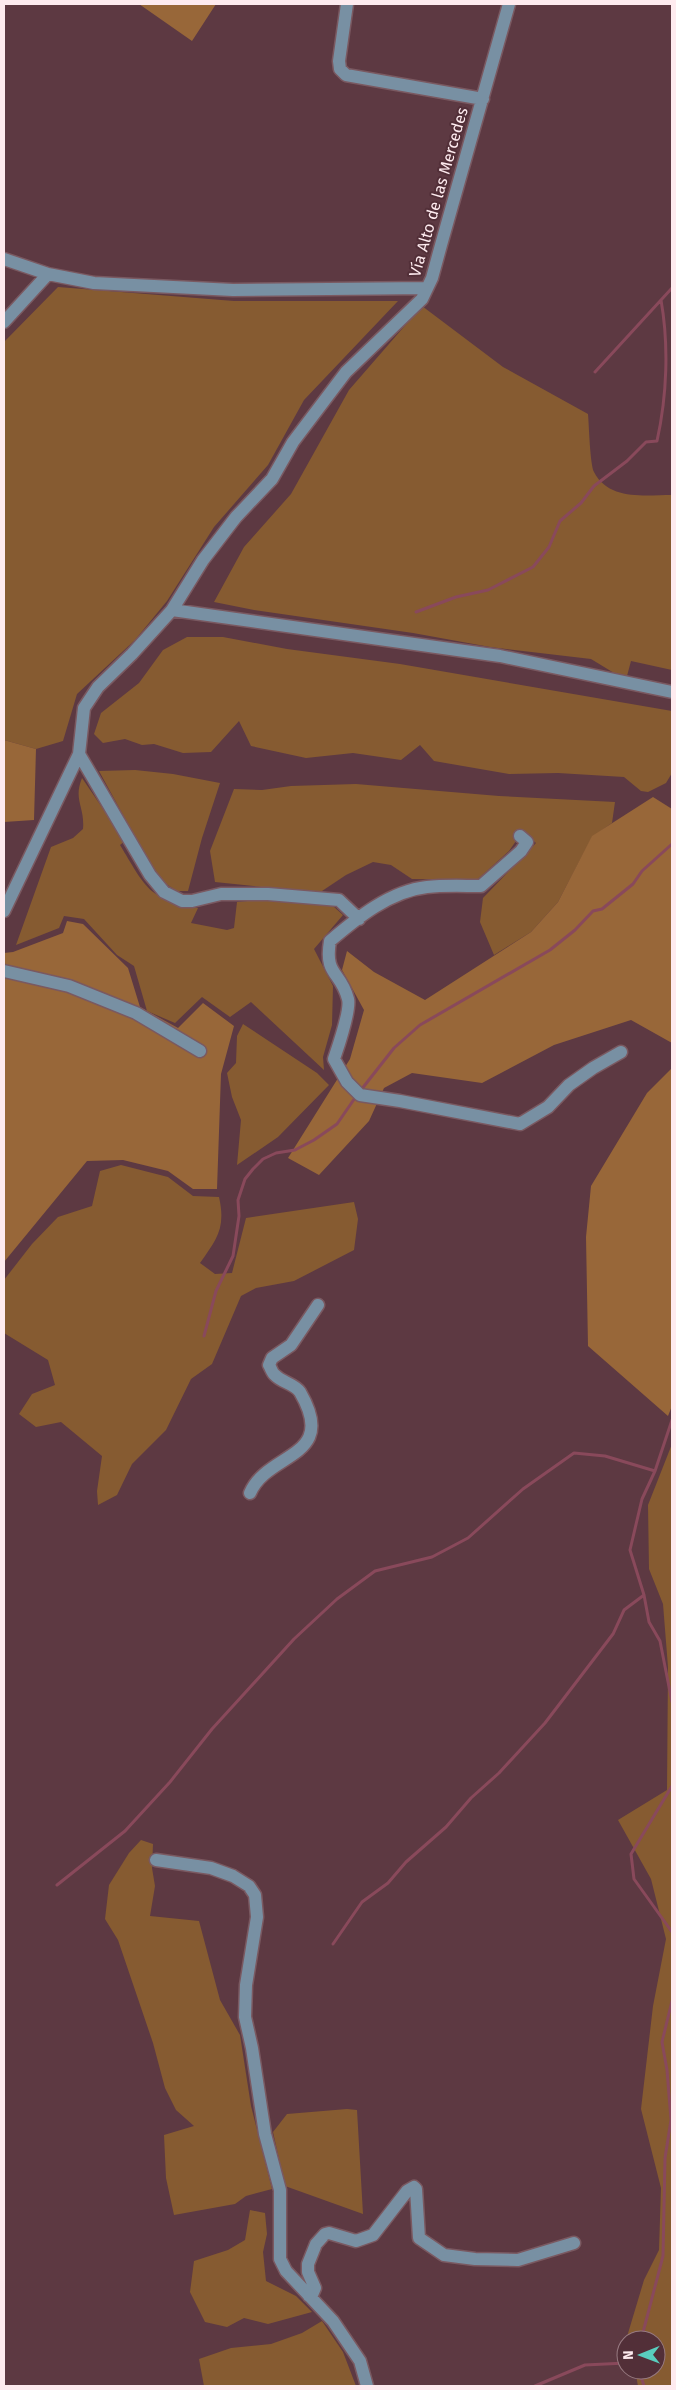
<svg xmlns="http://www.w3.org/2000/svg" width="676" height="2390" viewBox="0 0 676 2390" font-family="'Fira Sans',sans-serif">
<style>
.green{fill:#865b31}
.forest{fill:#986739}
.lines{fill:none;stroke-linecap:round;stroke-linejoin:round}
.stream{stroke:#89495b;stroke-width:3}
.minor-casing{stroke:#7a5961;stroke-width:15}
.minor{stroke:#7890a3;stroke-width:12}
.labels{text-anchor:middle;stroke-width:4;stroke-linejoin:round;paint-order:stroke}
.street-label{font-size:16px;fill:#feebef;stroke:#522f38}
</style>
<rect width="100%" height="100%" fill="#5d3942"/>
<path class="green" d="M58 287 234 301H398L304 400 268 465 214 527 167 601 135 640 77 694 63 741 36 749 4 740V342Z
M422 306 503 367 588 414C589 425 590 464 594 472 609 501 645 495 672 495V670L631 661 627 676 614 673 591 659 490 647 413 633 254 610 214 602 244 547 291 494 349 390Z
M187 637H223L287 649 400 664 672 711V773L666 783 648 792 641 791 624 777 558 773 509 774 434 761 420 745 401 760 353 753 306 758 251 746 239 721 211 752 183 753 154 744 142 745 125 739 103 743 94 734 101 713 139 683 163 650Z
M135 770 173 774 220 783 202 838 188 891H177L158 879 99 771Z
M82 778 125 841 120 845C145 886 148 900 198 908L191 923 227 930 234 928 237 902 268 899 333 906 343 915 314 949 333 986 332 1025 323 1057 324 1070 251 1002 230 1017 202 997 175 1023 147 1011 134 966 117 955 84 919 64 916 59 928 16 945 51 847 73 838 83 829C85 807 73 800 82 778Z
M356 784 499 796 615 802 612 823 592 837 558 902 531 932 494 955 480 922 483 898 536 843 523 831 509 851 477 880 412 879 391 865 373 862 346 875 319 893 215 882 210 851 234 789 262 790 291 786Z
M243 1024 317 1073 329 1085 278 1137 237 1165 241 1120 232 1097 227 1073 236 1063 237 1036Z
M121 1165 168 1177 193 1196 219 1197C226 1228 217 1239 200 1263L215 1274 232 1273 246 1218 354 1202 358 1219 354 1250 294 1281 256 1288 241 1296 212 1364 191 1379 166 1430 132 1464 117 1495 98 1505 97 1491 102 1456 61 1422 36 1427 19 1414 32 1394 55 1385 48 1360 4 1333V1280L32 1244 58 1217 92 1206 100 1171Z
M672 1444V2386H638L635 2370H656V2340H626L644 2280 659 2250 661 2188 641 2109 653 2006 666 1939 651 1879 618 1820 667 1790 668 1667 663 1604 649 1569 648 1505Z
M141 1840 153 1844 152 1868 155 1886 150 1916 199 1921 220 2000 240 2035 251 2106 272 2189 246 2196 235 2204 174 2215 166 2178 164 2135 194 2126 176 2110 165 2088 153 2043 118 1940 105 1919 109 1885 129 1853Z
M347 2109 357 2110 363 2214 285 2186 273 2132 287 2114Z
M250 2210 265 2213 267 2234 263 2252 266 2281 296 2296 312 2312 268 2324 244 2318 227 2327 205 2322 190 2292 194 2261 228 2250 245 2240Z
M322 2321 343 2352 356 2386H204L199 2359 231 2348 271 2344 302 2333Z"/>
<path class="forest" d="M139 4H216L192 41Z
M4 740 36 749 34 820 4 822Z
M653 797 672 809V1043L631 1020 554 1045 482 1083 412 1073 384 1088 369 1121 319 1175 288 1158 350 1059 364 1010 342 970 347 951 374 972 425 1000 531 932 558 902 592 836Z
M67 921 83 924 128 968 140 1007 178 1028 203 1003 234 1026 221 1074 217 1189H193L168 1171 123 1160 87 1161 4 1262V953L13 952 63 933Z
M672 1068V1406L668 1416 588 1346 586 1237 591 1186 647 1093Z"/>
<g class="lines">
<path class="stream" d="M595 372 672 288
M416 612 456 597 488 590 533 567 549 547 560 521 581 503 594 486 627 461 646 442 657 441C667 396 669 345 661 300
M361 1090 394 1048 420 1025 550 950 575 930 593 911 602 909 633 884 642 871 672 844
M204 1336 216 1291 233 1256 239 1216 238 1200 245 1179 253 1169 263 1159 276 1153 295 1150 314 1140 337 1124 357 1095
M672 1420 655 1471 642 1499 630 1550 644 1595 649 1622 660 1641 672 1702
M672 1786 631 1854 634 1879 672 1932
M57 1885 125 1831 170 1782 212 1729 294 1639 337 1599 375 1571 432 1557 468 1538 523 1489 574 1453 605 1456 655 1471
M333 1944 362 1902 388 1883 406 1862 446 1827 471 1798 499 1773 545 1723 613 1634 624 1610 644 1595
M641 2340 663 2256 665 2158 671 2120 667 2070 662 2042 672 2001
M639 2370 644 2386
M535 2386 585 2365 626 2363"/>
<g class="minor-casing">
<path id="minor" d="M347 4 339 61 340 69 346 75 483 99
M4 259 48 274 94 283 233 290 427 288
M4 322 48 274
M172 610 500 656 672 692
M79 754 150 875 164 892 182 901H192L221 894H268L339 900 359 919
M520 836 527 842 521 851 481 886C463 886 444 885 427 887 390 891 357 918 330 941 324 976 341 971 348 999 351 1010 338 1047 334 1059L347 1082 360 1095 400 1101 520 1124 548 1107 569 1085 593 1068 621 1052
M4 911 79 754 84 708 98 687 132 654 172 610 203 560 236 517 272 479 293 442 346 372 422 299 432 278 441 245 509 4
M4 971 69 986 136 1013 200 1051
M250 1493C268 1451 339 1459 300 1392 295 1384 281 1382 275 1375 272 1373 271 1368 269 1365L272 1358 291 1345 318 1305
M156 1860 211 1868 233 1876 249 1886 255 1895 257 1917 246 1985 245 2017 252 2048 265 2134 280 2190V2259L286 2271 333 2321 360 2361 367 2386
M309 2296 312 2295 315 2288 308 2272V2264L316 2244 325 2234 329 2233 356 2241 373 2235 407 2191 414 2187 416 2189 419 2238 444 2255 475 2259 518 2260 574 2243"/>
</g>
<use href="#minor" class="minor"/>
</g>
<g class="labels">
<g class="street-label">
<text transform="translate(438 192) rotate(-74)" y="6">Vía Alto de las Mercedes</text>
</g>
</g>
<rect width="676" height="2390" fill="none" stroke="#feebef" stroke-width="10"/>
<g transform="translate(641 2355) rotate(269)"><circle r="24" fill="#522f38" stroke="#977a81"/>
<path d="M0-4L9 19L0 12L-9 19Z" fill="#59cebe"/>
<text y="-8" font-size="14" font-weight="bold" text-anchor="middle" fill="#feebef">N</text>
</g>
</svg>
